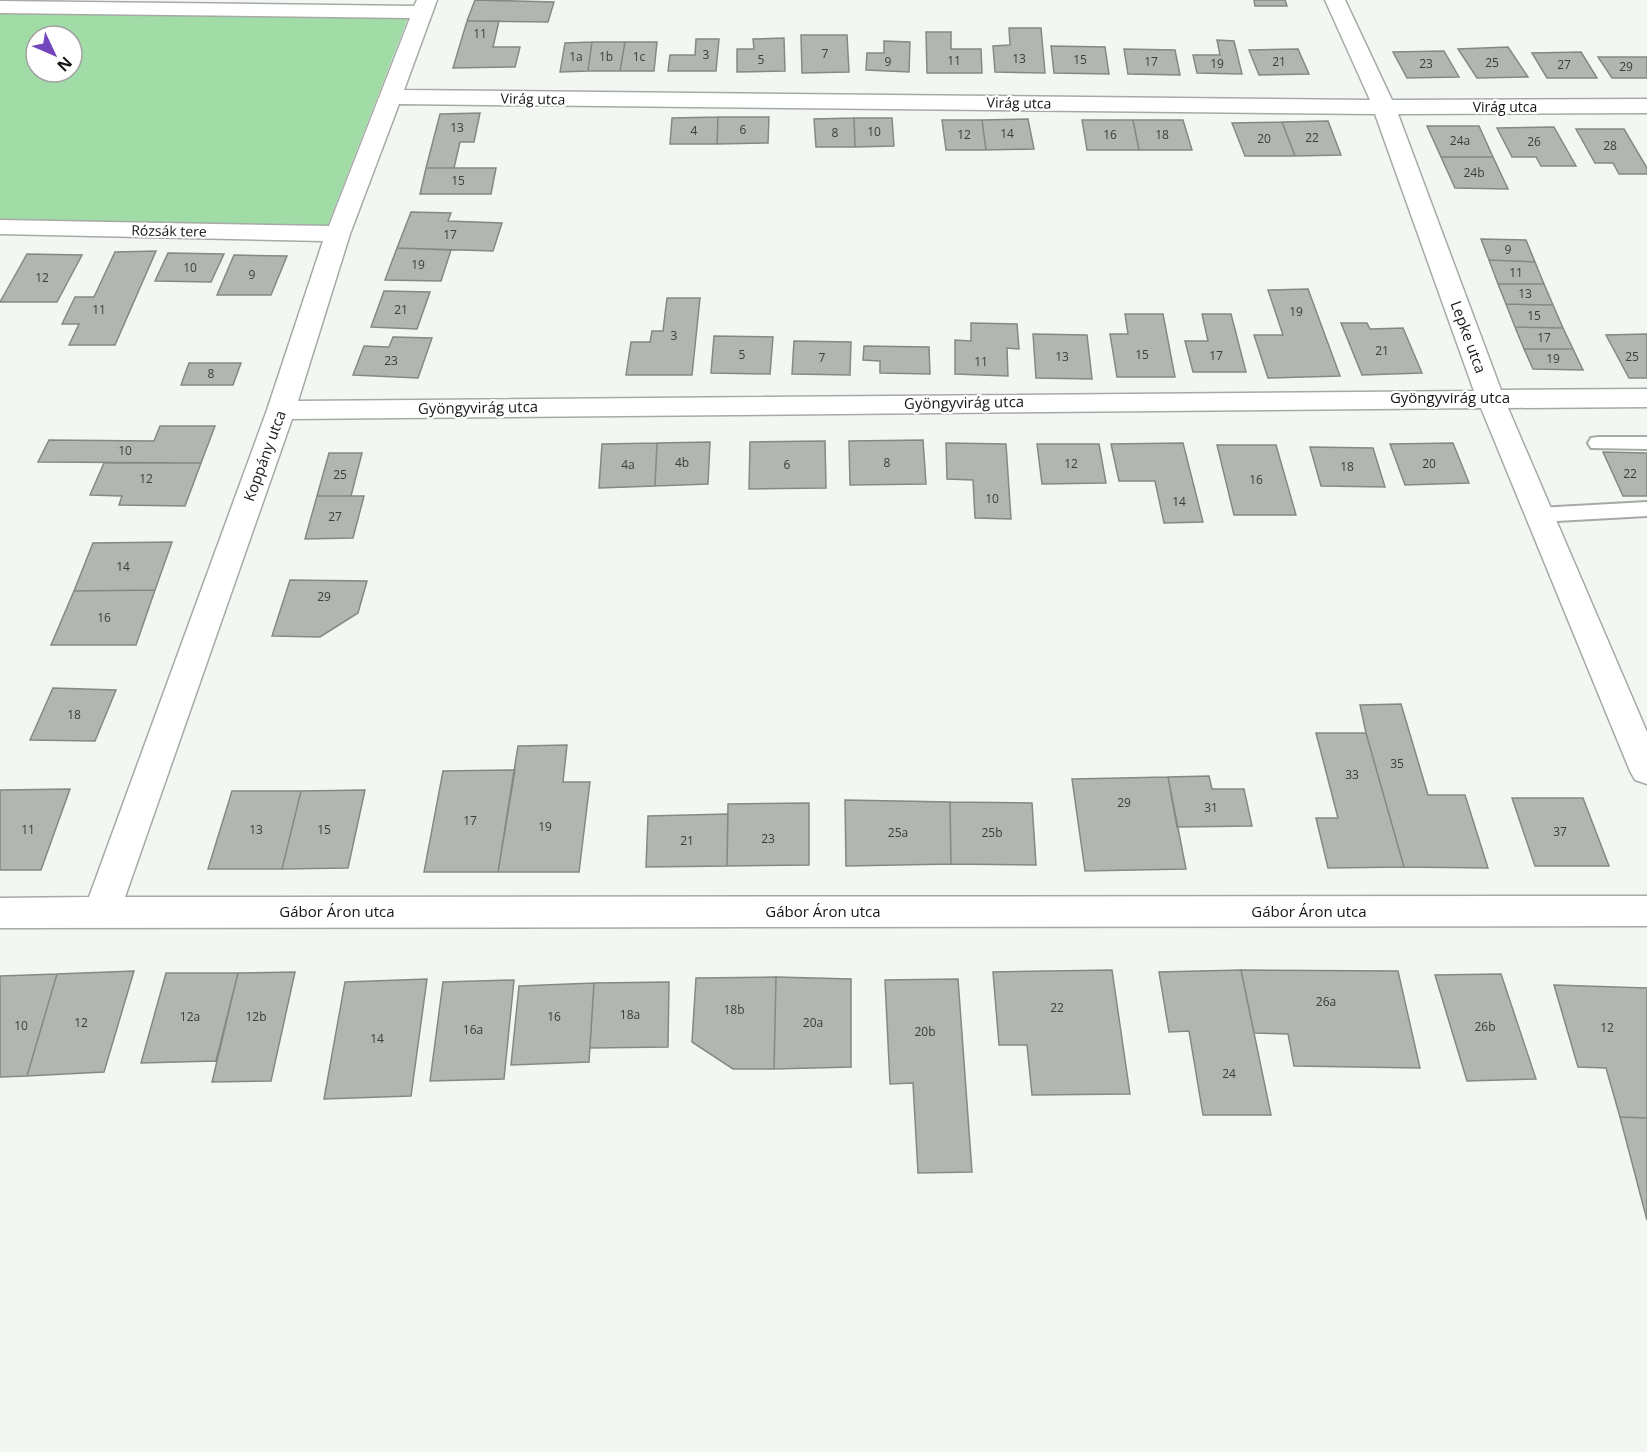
<svg xmlns="http://www.w3.org/2000/svg" width="1647" height="1452" viewBox="0 0 1647 1452" font-family="'Open Sans',sans-serif">
<style>
.green{fill:#a1dba6;fill-rule:evenodd}
.building{fill:#b1b6b1;stroke:#858985;stroke-width:1.5}
.lines{fill:none;stroke-linecap:round;stroke-linejoin:round}
.lane-casing{stroke:#a6aaa6;stroke-width:4}
.street-casing{stroke:#a6aaa6;stroke-width:3}
.lane{fill:#fff;fill-rule:evenodd}
.street{fill:#fff;fill-rule:evenodd}
.labels{text-anchor:middle;stroke-width:4.5;stroke-linejoin:round;paint-order:stroke}
.number-label{font-size:12px;fill:#3c3e3c}
.far-street-label{font-size:14px;fill:#151615;stroke:#fff}
.street-label{font-size:15px;fill:#151615;stroke:#fff}
</style>
<rect width="100%" height="100%" fill="#f2f7f2"/>
<path class="green" d="M0 13 408 18 327 227 0 219ZM36 36H72V72H36Z"/>
<path class="building" d="M475 0 554 2 548 22 467 21Z
M1254 0H1285L1287 6H1255Z
M467 21H499L493 47H520L515 67 453 68Z
M1009 28H1041L1045 73 995 72 993 46 1010 45Z
M926 32H951V49H981L982 73H927Z
M801 35H847L849 72 802 73Z
M784 38 785 71 737 72V49H754L753 39Z
M696 39H719L716 71H668L670 55H695Z
M1217 40 1234 41 1242 74 1197 73 1193 55H1220Z
M884 41 910 42 909 72 866 70 867 53H884Z
M592 42 588 71 560 72 565 43Z
M592 42H625L620 71H588Z
M625 42H657L654 71H620Z
M1051 46 1105 47 1109 74 1054 73Z
M1508 47 1528 77 1477 78 1458 49Z
M1124 49 1175 50 1180 75 1128 74Z
M1298 49 1309 74 1259 75 1249 50Z
M1444 51 1459 77 1407 78 1393 52Z
M1581 52 1597 78H1547L1532 53Z
M1598 57H1647V78H1612Z
M480 113 474 142H460L454 168H426L440 114Z
M718 117H769L768 143 717 144Z
M718 117 717 144H670L672 118Z
M854 118H892L894 146 855 147Z
M854 118 855 147H816L814 119Z
M1028 119 1034 149 986 150 982 120Z
M942 120H982L986 150H946Z
M1082 120H1133L1139 150H1087Z
M1133 120H1183L1192 150H1139Z
M1328 121 1341 155 1295 156 1282 122Z
M1282 122 1295 156H1245L1232 123Z
M1427 126H1479L1493 157H1441Z
M1554 127 1576 166H1541L1536 157H1512L1497 128Z
M1576 129H1624L1647 168V174H1619L1613 163H1595Z
M1441 157H1493L1508 189 1455 188Z
M426 168H496L491 194H420Z
M411 212 451 213 448 221 502 223 493 251 397 248Z
M1481 239 1526 240 1535 262 1489 260Z
M397 248 451 250 441 281 385 280Z
M156 251 115 345H69L79 324H62L75 297H94L115 252Z
M168 253 224 254 211 282 155 281Z
M27 254 82 255 57 302H0Z
M234 255 287 256 271 295H217Z
M1489 260 1535 262 1544 284H1498Z
M1498 284H1544L1553 305 1506 304Z
M1308 289 1340 376 1268 378 1254 335H1283L1268 290Z
M384 291 430 292 417 329 371 327Z
M667 298H700L692 375H626L631 342H650L652 331H663Z
M1506 304 1553 305 1563 328 1515 327Z
M1125 314H1163L1175 377H1117L1110 334H1128Z
M1202 314H1231L1246 372H1193L1185 341H1208Z
M971 323 1017 324 1019 349 1007 348 1008 376 955 374V340L971 341Z
M1341 323H1367L1370 329 1403 328 1422 373 1362 375Z
M1515 327 1563 328 1573 349H1524Z
M1033 334 1087 335 1092 379 1036 378Z
M1647 334V378H1629L1606 335Z
M714 336 773 337 770 374 711 373Z
M393 337 432 338 418 378 353 375 364 346 389 347Z
M794 341 851 342 850 375 792 374Z
M864 346 929 347 930 374 880 373V361L863 360Z
M1524 349H1573L1583 370 1533 369Z
M189 363H241L233 385H181Z
M160 426H215L201 463 38 462 49 440 154 441Z
M923 440 926 484 850 485 849 441Z
M825 441 826 488 749 489 750 442Z
M710 442 708 484 655 486 657 443Z
M657 443 655 486 599 488 602 444Z
M946 443 1006 444 1011 519 975 518 973 480 947 479Z
M1183 443 1203 522 1164 523 1155 481H1119L1111 444Z
M1453 443 1469 483 1405 485 1390 444Z
M1037 444H1099L1106 483 1042 484Z
M1217 445H1276L1296 515H1234Z
M1310 447 1373 448 1385 487 1321 486Z
M1603 452 1647 453V496H1623Z
M329 453H362L351 496H317Z
M104 463H201L185 506 119 505 122 496 90 495Z
M317 496H364L353 538 305 539Z
M172 542 155 590 74 591 93 543Z
M290 580 367 581 358 613 320 637 272 636Z
M155 590 136 645H51L74 591Z
M53 688 116 690 95 741 30 740Z
M1401 704 1428 795H1465L1488 868 1404 867 1366 733 1360 705Z
M1316 733H1366L1404 867 1328 868 1316 818H1338Z
M567 745 563 782H590L579 872H498L518 746Z
M515 770 498 872H424L443 771Z
M1209 776 1212 789H1244L1252 826 1177 827 1168 777Z
M1168 777 1186 869 1085 871 1072 779Z
M70 789 41 870H0V790Z
M365 790 348 868 282 869 301 791Z
M232 791H301L282 869H208Z
M1512 798H1583L1609 866H1535Z
M845 800 950 802 951 864 846 866Z
M950 802 1032 803 1036 865 951 864Z
M809 803V865L727 866 728 804Z
M728 814 727 866 646 867 648 816Z
M1112 970 1130 1094 1032 1095 1027 1045H999L993 972Z
M1241 970 1398 971 1420 1068 1294 1066 1288 1034 1254 1033Z
M1241 970 1271 1115H1203L1189 1031 1169 1032 1159 972Z
M134 971 104 1072 27 1076 57 974Z
M295 972 271 1081 212 1082 238 973Z
M166 973H238L216 1061 141 1063Z
M57 974 27 1076 0 1077V976Z
M1501 974 1536 1079 1467 1081 1435 975Z
M776 977 851 979V1067L774 1069Z
M776 977 774 1069H733L692 1042 696 978Z
M427 979 411 1096 324 1099 345 982Z
M958 979 972 1172 918 1173 913 1083 890 1084 885 980Z
M514 980 504 1079 430 1081 443 982Z
M669 982 668 1047 590 1048 594 983Z
M594 983 589 1062 511 1065 519 986Z
M1554 985 1647 988V1118L1620 1117 1606 1068 1578 1067Z
M1620 1117 1647 1118V1220Z"/>
<g class="lines">
<g class="lane-casing">
<path id="lane" d="M1598 437H1647V449L1591 448 1588 443 1591 438Z
M1647 502V516L1538 522 1531 520 1528 515 1531 510 1538 508Z"/>
</g>
<g class="street-casing">
<path id="street" d="M417 0H437L404 90 1370 100 1325 0H1345L1392 100 1647 99V113L1398 114 1501 390 1647 389V407L1508 408 1647 732V784L1635 780 1630 771 1481 408 292 419 125 897 1647 896V926L0 928V898L89 897 267 410 323 241 0 234V220L329 226 410 18 0 13V1L414 6ZM399 104 1375 114 1474 391 298 401 350 234Z"/>
</g>
<use href="#lane" class="lane"/>
<use href="#street" class="street"/>
</g>
<g class="labels">
<g class="number-label">
<text x="480" y="38">11</text>
<text x="825" y="58">7</text>
<text x="706" y="59">3</text>
<text x="576" y="61">1a</text>
<text x="606" y="61">1b</text>
<text x="639" y="61">1c</text>
<text x="1019" y="63">13</text>
<text x="761" y="64">5</text>
<text x="1080" y="64">15</text>
<text x="954" y="65">11</text>
<text x="888" y="66">9</text>
<text x="1151" y="66">17</text>
<text x="1279" y="66">21</text>
<text x="1492" y="67">25</text>
<text x="1217" y="68">19</text>
<text x="1426" y="68">23</text>
<text x="1564" y="69">27</text>
<text x="1626" y="71">29</text>
<text x="457" y="132">13</text>
<text x="743" y="134">6</text>
<text x="694" y="135">4</text>
<text x="874" y="136">10</text>
<text x="835" y="137">8</text>
<text x="1007" y="138">14</text>
<text x="964" y="139">12</text>
<text x="1110" y="139">16</text>
<text x="1162" y="139">18</text>
<text x="1312" y="142">22</text>
<text x="1264" y="143">20</text>
<text x="1460" y="145">24a</text>
<text x="1534" y="146">26</text>
<text x="1610" y="150">28</text>
<text x="1474" y="177">24b</text>
<text x="458" y="185">15</text>
<text x="450" y="239">17</text>
<text x="1508" y="254">9</text>
<text x="418" y="269">19</text>
<text x="190" y="272">10</text>
<text x="1516" y="277">11</text>
<text x="252" y="279">9</text>
<text x="42" y="282">12</text>
<text x="1525" y="298">13</text>
<text x="99" y="314">11</text>
<text x="401" y="314">21</text>
<text x="1296" y="316">19</text>
<text x="1534" y="320">15</text>
<text x="674" y="340">3</text>
<text x="1544" y="342">17</text>
<text x="1382" y="355">21</text>
<text x="742" y="359">5</text>
<text x="1142" y="359">15</text>
<text x="1216" y="360">17</text>
<text x="1062" y="361">13</text>
<text x="1632" y="361">25</text>
<text x="822" y="362">7</text>
<text x="1553" y="363">19</text>
<text x="391" y="365">23</text>
<text x="981" y="366">11</text>
<text x="211" y="378">8</text>
<text x="125" y="455">10</text>
<text x="682" y="467">4b</text>
<text x="887" y="467">8</text>
<text x="1071" y="468">12</text>
<text x="1429" y="468">20</text>
<text x="628" y="469">4a</text>
<text x="787" y="469">6</text>
<text x="1347" y="471">18</text>
<text x="1630" y="478">22</text>
<text x="340" y="479">25</text>
<text x="146" y="483">12</text>
<text x="1256" y="484">16</text>
<text x="992" y="503">10</text>
<text x="1179" y="506">14</text>
<text x="335" y="521">27</text>
<text x="123" y="571">14</text>
<text x="324" y="601">29</text>
<text x="104" y="622">16</text>
<text x="74" y="719">18</text>
<text x="1397" y="768">35</text>
<text x="1352" y="779">33</text>
<text x="1124" y="807">29</text>
<text x="1211" y="812">31</text>
<text x="470" y="825">17</text>
<text x="545" y="831">19</text>
<text x="28" y="834">11</text>
<text x="256" y="834">13</text>
<text x="324" y="834">15</text>
<text x="1560" y="836">37</text>
<text x="898" y="837">25a</text>
<text x="992" y="837">25b</text>
<text x="768" y="843">23</text>
<text x="687" y="845">21</text>
<text x="1326" y="1006">26a</text>
<text x="1057" y="1012">22</text>
<text x="734" y="1014">18b</text>
<text x="630" y="1019">18a</text>
<text x="190" y="1021">12a</text>
<text x="256" y="1021">12b</text>
<text x="554" y="1021">16</text>
<text x="81" y="1027">12</text>
<text x="813" y="1027">20a</text>
<text x="21" y="1030">10</text>
<text x="1485" y="1031">26b</text>
<text x="1607" y="1032">12</text>
<text x="473" y="1034">16a</text>
<text x="925" y="1036">20b</text>
<text x="377" y="1043">14</text>
<text x="1229" y="1078">24</text>
</g>
<g class="far-street-label">
<text transform="translate(533 99) rotate(1)" y="5">Virág utca</text>
<text transform="translate(1019 103) rotate(1)" y="5">Virág utca</text>
<text x="1505" y="112">Virág utca</text>
<text transform="translate(169 231) rotate(1)" y="5">Rózsák tere</text>
</g>
<g class="street-label">
<text transform="translate(1468 337) rotate(70)" y="5">Lepke utca</text>
<text x="1450" y="403">Gyöngyvirág utca</text>
<text transform="translate(964 403) rotate(-1)" y="5">Gyöngyvirág utca</text>
<text transform="translate(478 408) rotate(-1)" y="5">Gyöngyvirág utca</text>
<text transform="translate(265 456) rotate(-70)" y="5">Koppány utca</text>
<text x="337" y="917">Gábor Áron utca</text>
<text x="823" y="917">Gábor Áron utca</text>
<text x="1309" y="917">Gábor Áron utca</text>
</g>
</g>
<g transform="translate(54 54) rotate(134)"><circle r="28" fill="#ffffff" stroke="#a1a2a1" stroke-width="1.5"/>
<path d="M0-4.5L10 22L0 15L-10 22Z" fill="#7346be"/>
<text y="-9" font-size="16" font-weight="bold" text-anchor="middle" fill="#151615">N</text>
</g>
</svg>
